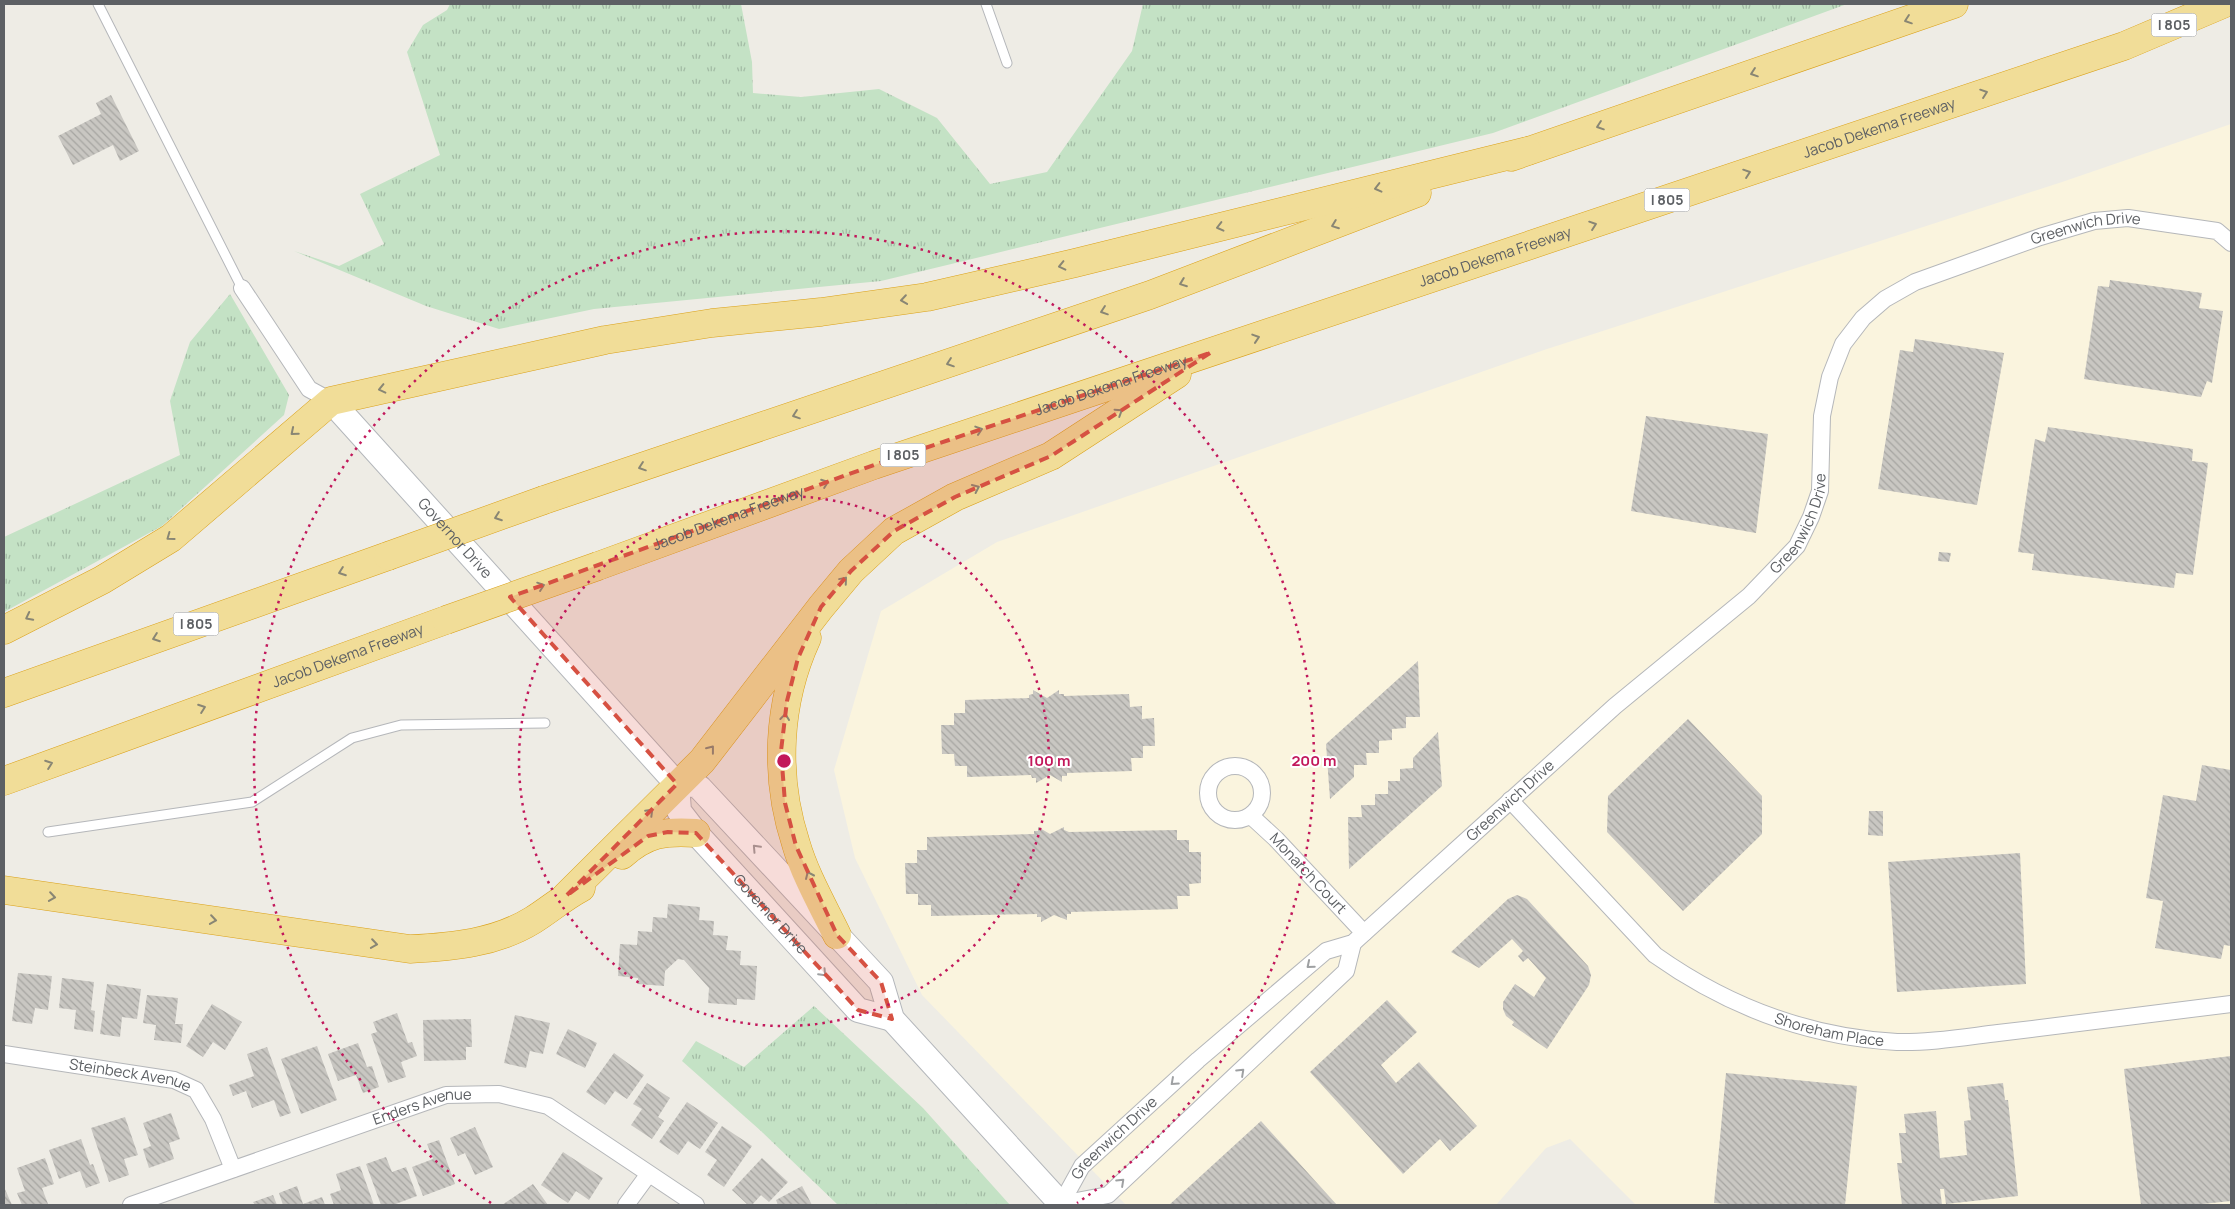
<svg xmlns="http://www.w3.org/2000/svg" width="2235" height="1209" viewBox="0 0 2235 1209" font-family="Manrope,sans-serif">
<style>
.commercial{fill:#faf4de}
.grass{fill:url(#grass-tufts)}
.building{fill:url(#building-back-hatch)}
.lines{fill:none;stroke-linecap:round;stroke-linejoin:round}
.service-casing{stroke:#b5b7ba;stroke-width:11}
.minor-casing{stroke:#b5b7ba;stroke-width:18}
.secondary-casing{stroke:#b4b7bb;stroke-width:26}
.motorway-casing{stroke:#daa119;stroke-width:29}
.service{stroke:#fff;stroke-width:9}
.minor{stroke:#fff;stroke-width:16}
.secondary{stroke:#fff;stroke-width:24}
.motorway{stroke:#f1dd98;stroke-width:28}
.motorway-bridge-casing{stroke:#daa119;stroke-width:29;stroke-linecap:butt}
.motorway-bridge{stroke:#f1dd98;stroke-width:28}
.oneway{stroke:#898674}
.oneway2{stroke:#9ea0a2}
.marked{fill:#d65142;fill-opacity:0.2;stroke:#d65142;stroke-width:4;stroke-dasharray:10 6;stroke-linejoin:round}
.ring{fill:none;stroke:#c2185b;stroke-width:2.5;stroke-dasharray:2.5 5}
.labels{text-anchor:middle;stroke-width:4;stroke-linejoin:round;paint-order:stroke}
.shield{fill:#fff;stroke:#8e9092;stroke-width:1}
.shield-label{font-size:14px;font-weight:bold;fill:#5d6064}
.street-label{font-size:15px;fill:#5d6064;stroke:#fff}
.centre{fill:#c2185b;stroke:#fff;stroke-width:2.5}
.ring-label{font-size:15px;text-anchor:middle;font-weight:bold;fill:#c2185b;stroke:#fff;stroke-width:4;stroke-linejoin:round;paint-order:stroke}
</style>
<defs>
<pattern id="grass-tufts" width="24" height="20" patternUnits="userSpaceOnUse" patternTransform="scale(1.25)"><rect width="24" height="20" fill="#c4e2c5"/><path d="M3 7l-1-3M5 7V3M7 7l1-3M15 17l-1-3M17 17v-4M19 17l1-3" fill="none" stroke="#a2bba4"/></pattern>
<pattern id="building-back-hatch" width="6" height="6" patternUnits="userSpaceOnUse" patternTransform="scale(1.25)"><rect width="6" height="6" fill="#c9c7c2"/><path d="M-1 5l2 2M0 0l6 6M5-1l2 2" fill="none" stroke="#a6a5a1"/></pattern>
</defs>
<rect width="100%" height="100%" fill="#eeece5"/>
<path class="commercial" d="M2231 124V1205H1636L1570 1139 1546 1148 1496 1205H1126L922 995 855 858 834 770 881 611 997 542 1544 350 2062 182Z"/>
<path class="grass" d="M450 4H741L752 62 753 93 801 97 879 89 937 118 990 184 1047 172 1132 51 1143 4H1847L1493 133 881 281 594 309 499 329 426 306 294 251 339 266 384 244 360 194 440 155 407 52 423 25 447 10Z
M230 294 289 395 284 415 162 526 4 612V537L180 455 170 401 190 342Z
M814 1006 923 1108 1010 1205H838L761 1131 682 1061 696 1041 744 1067Z"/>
<path class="building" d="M111 95 139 151 120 161 113 145 73 165 58 136 101 114 96 103Z
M2110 280 2202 293 2199 308 2223 311 2212 383 2207 381 2201 397 2084 379 2098 286 2109 287Z
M1915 339 2004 353 1977 505 1878 489 1900 350 1913 352Z
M1646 416 1768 434 1756 533 1631 511Z
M2048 427 2193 449 2192 461 2208 463 2193 575 2176 573 2174 588 2032 570 2034 554 2018 552 2035 439 2045 442Z
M1939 552 1951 553 1949 562 1938 561Z
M1418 661 1420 717H1406V728L1392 729V740L1379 741V753H1366L1367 765H1354V777L1330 799 1326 744Z
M1033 690 1047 698 1059 690V694H1064V696L1129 694 1130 707 1142 706V719L1154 718 1155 746H1143V758H1131L1132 771 1067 773V776H1062V782L1050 775 1036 783V778H1032L1031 775 967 777V766H955L954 754H942L941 725H954V713H965V700L1029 698V695L1033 694Z
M1688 719 1762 796V834L1683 911 1607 832 1608 796Z
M1438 732 1442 786 1349 869 1348 817H1362L1361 805H1375V794H1388V781H1400V769L1413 768V758Z
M2202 765 2231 770V946L2224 945 2221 959 2155 948 2163 901 2146 898 2163 795 2196 801Z
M1869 811H1883V836L1868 835Z
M1038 827 1050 834 1064 827V830L1069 832 1177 830V840H1189V852H1201V883L1189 884 1190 896H1177L1178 909 1071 912V914H1067V920L1054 915 1041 922V917H1037V914L931 916V905H918V894H906L905 863H917V850H927V837L1034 834V831H1038Z
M2020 853 2026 984 1897 992 1888 862Z
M1517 895 1527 899 1588 966 1591 975 1589 985 1547 1049 1512 1025 1514 1022 1506 1016 1503 1009V1002L1515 984 1534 997 1546 978 1528 958 1523 962 1518 956 1523 951 1512 939 1479 968 1451 952 1508 899Z
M668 904 700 907 699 920 714 921 713 935 728 936 726 950 741 951 740 965 757 966 755 1000 737 999V1005L708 1003 709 988 684 960 678 959 665 971 664 986 638 984V978L618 976 620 944 637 945 638 931 652 932 653 917 667 918Z
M18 973 52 976 48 1010 35 1008 32 1024 12 1021Z
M62 978 94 982 91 1010 95 1011 93 1032 74 1029 76 1010 59 1008Z
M107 984 141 989 137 1019 122 1017 120 1037 100 1034Z
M147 995 178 998 175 1024H183L181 1043 154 1040 156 1025 143 1023Z
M1387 1000 1417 1032 1381 1065 1396 1083 1419 1062 1477 1126 1450 1151 1440 1139 1403 1174 1310 1072Z
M212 1004 242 1022 225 1050 213 1042 203 1057 186 1046Z
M397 1013 408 1043 412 1042 417 1056 401 1062 406 1077 388 1083 371 1034 377 1032 373 1022Z
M515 1015 550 1023 543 1054 530 1051 526 1068 504 1063Z
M471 1019 472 1047H466V1060L424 1061 423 1020Z
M568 1029 597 1043 585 1068 556 1054Z
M358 1043 367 1067 372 1066 379 1087 363 1093 356 1075 338 1081 328 1054Z
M317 1046 337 1100 301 1114 281 1059Z
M267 1047 291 1113 280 1117 274 1100 252 1108 246 1091 233 1096 229 1085 254 1076 247 1054Z
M614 1053 644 1075 627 1099 615 1091 605 1105 586 1092Z
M2231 1056V1201L2193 1205H2141L2124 1069Z
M1726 1073 1857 1086 1845 1205H1736L1714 1203Z
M647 1083 670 1098 658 1117 664 1121 652 1139 631 1125 642 1109 633 1104Z
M2003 1083 2005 1100H2008L2018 1196 1946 1204 1944 1189H1940L1942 1205H1902L1897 1163H1902L1899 1133H1906L1904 1114 1936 1111 1940 1158 1967 1155 1964 1121 1971 1120 1967 1087Z
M687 1102 718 1123 700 1149 688 1141 678 1155 659 1142Z
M171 1113 180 1139 169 1143 174 1159 149 1168 143 1149 151 1146 143 1123Z
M125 1117 138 1155 124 1159 129 1175 109 1182 91 1128Z
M1261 1121 1337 1205H1169Z
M722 1126 752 1146 724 1187 707 1175 717 1160 705 1152Z
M475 1127 493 1167 475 1175 465 1153 458 1156 450 1138Z
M81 1139 90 1165 93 1164 100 1183 86 1188 80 1171 59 1179 49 1150Z
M439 1140 455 1184 423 1196 412 1167 433 1159 427 1144Z
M563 1152 603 1178 589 1200 576 1191 568 1203 541 1185Z
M386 1157 392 1172 406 1167 417 1196 393 1205H381L366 1164Z
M45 1158 54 1184 42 1188 48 1204 22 1205 17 1193 25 1191 17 1168Z
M762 1158 788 1182 769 1202 761 1195 752 1205H748L732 1190Z
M360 1166 374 1205H334L330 1194 341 1190 336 1174Z
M533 1184 548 1205H502Z
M297 1186 303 1204 322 1197 325 1205H283L279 1193Z
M802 1186 812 1205H778L776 1200Z
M4 1187 12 1205H4Z
M273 1195 277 1205H255L253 1202Z"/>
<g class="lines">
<g class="service-casing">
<path id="service" d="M98 4 242 288
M986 4 1007 63
M48 832 252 802 352 738 401 725 545 723"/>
</g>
<g class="minor-casing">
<g id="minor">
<path d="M242 288 309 389 331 401"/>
<circle cx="1235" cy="793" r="27"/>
<path id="s1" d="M1510 800 1655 955C1727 1006 1808 1037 1897 1042 1930 1043 1965 1037 1998 1033 2076 1024 2154 1013 2231 1004"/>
<path id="s2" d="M1251 816 1276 839 1364 933"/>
<path id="s3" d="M4 1054 174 1080 196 1090 213 1119 233 1169"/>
<path id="s4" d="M1061 1204 1082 1166 1198 1060 1326 951 1353 943 1615 706 1749 596 1797 546 1811 517 1820 491 1822 416 1830 377 1843 344 1863 318 1885 299 1915 282 2040 237 2094 221 2128 218 2217 231 2231 243"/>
<path d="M1061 1204 1108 1195 1346 971 1353 943"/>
<path id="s5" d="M131 1205 446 1095 499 1094 548 1106 696 1205"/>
<path d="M626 1205 648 1175"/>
</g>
</g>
<g class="secondary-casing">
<g id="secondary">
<path id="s6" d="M331 401 677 784 679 811 696 833 858 1010 892 1019"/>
<path d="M677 784 695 785 700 788 881 982 892 1019 1062 1205"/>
</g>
</g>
<g class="motorway-casing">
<g id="motorway">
<path d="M1511 157 1954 4"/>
<path d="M544 500 1150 295 1417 193"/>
<path id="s7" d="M598 566 874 465 2124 46 2223 4"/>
<path d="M4 630 102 580 171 538 331 401 605 340 712 323 821 312 927 297 1075 263 1527 151"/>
<path d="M807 638C777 703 774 777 796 844 805 875 823 906 837 935"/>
<path d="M4 693 388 556"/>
<path id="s8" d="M4 781 446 620"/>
<path d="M622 855C647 833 664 831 696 833"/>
<path d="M4 890 410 949C452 947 496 943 533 920 549 910 564 897 581 888"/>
<path d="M566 896 702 761 821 607 851 571 894 531 955 497 1051 456 1177 374"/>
</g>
</g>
<use href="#service" class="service"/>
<use href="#minor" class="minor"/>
<use href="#secondary" class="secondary"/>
<use href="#motorway" class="motorway"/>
<g class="motorway-bridge-casing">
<path id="motorway-bridge" d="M388 556 544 500
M446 620 598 566"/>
</g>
<use href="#motorway-bridge" class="motorway-bridge"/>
</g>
<defs><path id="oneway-chevron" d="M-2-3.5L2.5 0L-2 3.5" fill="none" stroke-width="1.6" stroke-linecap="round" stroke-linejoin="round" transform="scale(1.25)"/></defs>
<g class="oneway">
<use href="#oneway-chevron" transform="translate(1908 20) rotate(161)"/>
<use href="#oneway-chevron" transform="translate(1754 73) rotate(161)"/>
<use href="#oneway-chevron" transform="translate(1984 93) rotate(-19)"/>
<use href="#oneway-chevron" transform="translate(1600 126) rotate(161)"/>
<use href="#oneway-chevron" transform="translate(1747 173) rotate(-19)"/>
<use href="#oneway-chevron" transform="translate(1378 188) rotate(166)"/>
<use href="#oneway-chevron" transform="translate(1335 225) rotate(159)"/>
<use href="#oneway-chevron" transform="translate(1593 225) rotate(-19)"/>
<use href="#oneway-chevron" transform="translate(1220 227) rotate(166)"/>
<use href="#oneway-chevron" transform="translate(1062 266) rotate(167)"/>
<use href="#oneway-chevron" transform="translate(1183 283) rotate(159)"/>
<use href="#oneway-chevron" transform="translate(904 300) rotate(172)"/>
<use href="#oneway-chevron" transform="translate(1104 311) rotate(161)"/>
<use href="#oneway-chevron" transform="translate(1256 338) rotate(-18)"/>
<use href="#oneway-chevron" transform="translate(950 363) rotate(161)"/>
<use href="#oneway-chevron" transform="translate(382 389) rotate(167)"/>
<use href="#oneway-chevron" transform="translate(1119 412) rotate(-33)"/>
<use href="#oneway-chevron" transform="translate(796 415) rotate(161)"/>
<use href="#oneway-chevron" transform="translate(979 430) rotate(-18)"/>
<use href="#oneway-chevron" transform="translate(294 432) rotate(140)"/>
<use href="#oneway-chevron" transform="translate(642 467) rotate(161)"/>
<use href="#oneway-chevron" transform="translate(825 483) rotate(-20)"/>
<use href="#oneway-chevron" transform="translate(976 488) rotate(-25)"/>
<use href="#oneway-chevron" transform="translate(498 517) rotate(160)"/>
<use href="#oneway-chevron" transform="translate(170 537) rotate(144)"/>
<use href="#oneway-chevron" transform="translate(342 572) rotate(160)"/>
<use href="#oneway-chevron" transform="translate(844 580) rotate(-50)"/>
<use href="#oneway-chevron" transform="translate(541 586) rotate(-19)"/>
<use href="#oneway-chevron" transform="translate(29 617) rotate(153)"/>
<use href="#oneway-chevron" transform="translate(156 638) rotate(160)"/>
<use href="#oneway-chevron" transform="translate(202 708) rotate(-20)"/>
<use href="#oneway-chevron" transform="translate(785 717) rotate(-83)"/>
<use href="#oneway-chevron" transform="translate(711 749) rotate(-52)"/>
<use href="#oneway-chevron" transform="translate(49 764) rotate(-20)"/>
<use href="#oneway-chevron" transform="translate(650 812) rotate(-45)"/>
<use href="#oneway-chevron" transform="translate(809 875) rotate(-114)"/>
<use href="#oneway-chevron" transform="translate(52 897) rotate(8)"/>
<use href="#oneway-chevron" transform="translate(213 920) rotate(8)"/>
<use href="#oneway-chevron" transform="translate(374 944) rotate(8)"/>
</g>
<g class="oneway2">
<use href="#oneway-chevron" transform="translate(756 848) rotate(-133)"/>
<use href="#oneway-chevron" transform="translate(1310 965) rotate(140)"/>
<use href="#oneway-chevron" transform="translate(823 973) rotate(47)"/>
<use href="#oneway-chevron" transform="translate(1241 1072) rotate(-43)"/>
<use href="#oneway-chevron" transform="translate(1174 1082) rotate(138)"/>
<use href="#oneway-chevron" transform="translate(1121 1182) rotate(-43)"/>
</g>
<path class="marked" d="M1210 353 1051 456 955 497 894 531 851 571 821 607 798 658 787 701 781 751 785 803 796 846 837 935 881 982 892 1019 858 1010 696 833 668 832 648 836 566 896 677 784 510 597 874 465Z"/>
<g class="ring">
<circle cx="784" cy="761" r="265"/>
<path d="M491 1203A530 530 0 1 1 1077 1203"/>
</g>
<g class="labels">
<g class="shield">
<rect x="2151.5" y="13.5" width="45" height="23" rx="4"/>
<rect x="1644.5" y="188.5" width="45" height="23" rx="4"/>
<rect x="880.5" y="443.5" width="45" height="23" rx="4"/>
<rect x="173.5" y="612.5" width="45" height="23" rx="4"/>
</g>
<g class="shield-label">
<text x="2174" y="30">I 805</text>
<text x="1667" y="205">I 805</text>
<text x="903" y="460">I 805</text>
<text x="196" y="629">I 805</text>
</g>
<g class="street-label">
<text dy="5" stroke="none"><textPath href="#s7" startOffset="1354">Jacob Dekema Freeway</textPath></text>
<text dy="5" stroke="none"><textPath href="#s4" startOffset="1479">Greenwich Drive</textPath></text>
<text dy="5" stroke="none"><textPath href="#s7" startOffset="949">Jacob Dekema Freeway</textPath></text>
<text dy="5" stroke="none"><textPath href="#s7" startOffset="544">Jacob Dekema Freeway</textPath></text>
<text dy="5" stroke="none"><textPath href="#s7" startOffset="139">Jacob Dekema Freeway</textPath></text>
<text dy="5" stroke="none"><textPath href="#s4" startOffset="1014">Greenwich Drive</textPath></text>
<text dy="5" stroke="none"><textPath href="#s6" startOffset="185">Governor Drive</textPath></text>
<text dy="5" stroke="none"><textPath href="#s8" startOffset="366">Jacob Dekema Freeway</textPath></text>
<text dy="5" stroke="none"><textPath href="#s4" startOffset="609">Greenwich Drive</textPath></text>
<text dy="5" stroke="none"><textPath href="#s2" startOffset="81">Monarch Court</textPath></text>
<text dy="5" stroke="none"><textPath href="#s6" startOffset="681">Governor Drive</textPath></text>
<text dy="5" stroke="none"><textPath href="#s1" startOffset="404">Shoreham Place</textPath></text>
<text dy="5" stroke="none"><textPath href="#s3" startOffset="128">Steinbeck Avenue</textPath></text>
<text dy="5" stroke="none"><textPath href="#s5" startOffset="308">Enders Avenue</textPath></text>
<text dy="5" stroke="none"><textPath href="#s4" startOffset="86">Greenwich Drive</textPath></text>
</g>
</g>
<circle cx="784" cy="761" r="8" class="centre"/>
<g class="ring-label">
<text x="1049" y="766">100 m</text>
<text x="1314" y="766">200 m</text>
</g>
<rect width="2235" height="1209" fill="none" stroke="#5d6064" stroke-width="10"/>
</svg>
